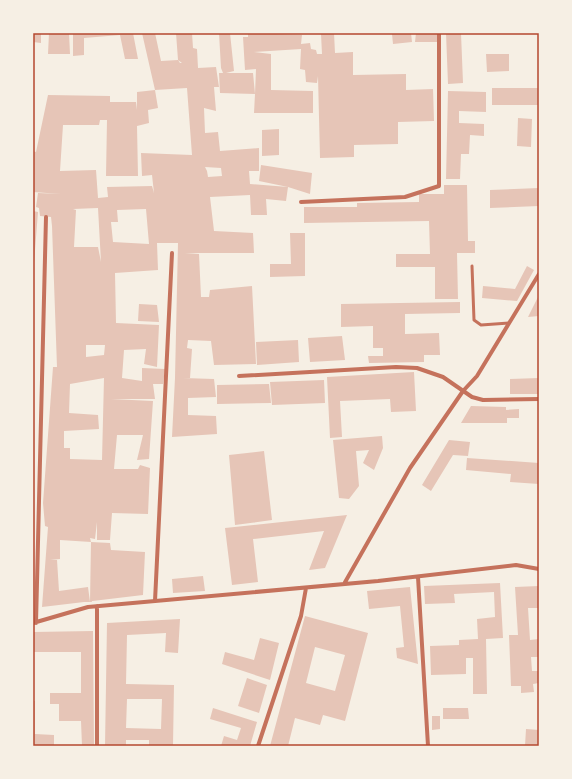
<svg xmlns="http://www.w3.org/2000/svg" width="572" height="779" viewBox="0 0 572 779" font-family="'Noto Sans',sans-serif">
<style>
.building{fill:#e6c5b7;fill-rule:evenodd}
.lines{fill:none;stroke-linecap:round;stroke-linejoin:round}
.service{stroke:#c5725c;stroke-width:3}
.minor{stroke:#c5725c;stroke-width:4}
.neatline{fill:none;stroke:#b5482f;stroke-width:1.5}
</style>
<rect width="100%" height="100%" fill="#f6efe4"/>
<path class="building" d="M33 33H41V43L33 42Z
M49 33H69L70 54H48Z
M73 33H133L138 59H125L120 35 84 38V55L73 56Z
M142 33H155L161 61 178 60 180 63H182L178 60 176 33H192L193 48 197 49 198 68 216 67 219 87H214L216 111 204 108 205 133 218 132 220 151 259 148V171H249L250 184 288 187 286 201 266 199 267 215H251L250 195 210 197 214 231 253 233 254 253H185L199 254 201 297H209L210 290 252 286 256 364 214 365 211 341 188 340 187 348 192 349 190 378H183L214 379 216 397 188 398V415L216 416 217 434 172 437 175 378 178 243H157L158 270 115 273 116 323 159 325 157 367 144 364 146 349 124 350 122 378 142 381V368L165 369 163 384H153L155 399H111L153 401 149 459 137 460 143 435H117L114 469H138L140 465 150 468 148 514 112 513 110 540H97V522L95 539 90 538 91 542 60 540V559L50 560H57L59 591 88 587 90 602 91 542 110 543 111 550 145 552 143 595 42 607 48 527 45 526 43 503 53 367H57L52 226 51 217 40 216 39 208 36 207 38 193 61 194 33 192V151L36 152 48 95 110 96V102H136L137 110V92L155 90 158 108 148 110 149 123 137 126 138 176H106L107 120H100L99 125H63L60 171 96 170 98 198 108 197 107 187 152 186 154 193 152 175 142 176 141 153 192 155 187 88 155 90ZM205 167 221 168 222 176 208 177 207 171ZM98 208 101 262 98 247H74L76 210 73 209ZM146 209 149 244 113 242 111 222H118L117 210ZM86 345H105L104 355 86 357ZM104 378 102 460 70 459V448H64V431L99 429 98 415 69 413 70 384Z
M219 33H230L234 71 226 73H253L255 94 256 69 245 70 243 37H248V33L302 35 301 44 310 43 311 49 316 50 317 54H322L321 34 334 33 335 53 353 52V75L406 74V90L433 89 434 121 398 122V144L354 145V157L320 158 318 76 317 83 306 82 305 70 300 69 301 49 254 52 271 54V90L313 91V113H254L255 94 220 93 219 73H223L221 68Z
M411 33 412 42 393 44 392 34Z
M416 33H438V42H415Z
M446 33H461L463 83 448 84Z
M486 54H509V71L487 72Z
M492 88H539V105H492Z
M448 91 486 92V112L459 111V123L484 124V136L470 135 469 154H461L460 179H446Z
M518 118 532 119 531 147 517 146Z
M279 129V155L262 156V130Z
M261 165 312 173 310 194 288 187 259 181Z
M444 185H467L468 241H475V253H457L458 299H435V267H396V254H430L429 221 304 223V207H357V203L419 202V194H444Z
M539 188V206L490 208V190Z
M33 211 38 212 34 263H33Z
M290 233H305V276L270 277V264H291Z
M527 266 534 270 517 301 482 298 483 286 515 289Z
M539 295V316L528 317Z
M460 302V313L405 314V334L439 333 440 355H424V362L369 363 368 356H383V348H373V326L341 327V304Z
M139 304 157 305 159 322 138 321Z
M342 336 345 360 310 362 308 338Z
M298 340 299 362 257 365 256 342Z
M414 372 416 411 391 412 390 399 340 401 342 437 330 438 327 377Z
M539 378V394H510V379Z
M324 380 325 403 272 405 270 382Z
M269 384 271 403 217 404V385Z
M471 406 506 407V410L519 409V418H507V423H461Z
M382 436 383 448 374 470 363 463 369 450 356 451 359 486 349 499 339 498 333 440Z
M449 440 470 442 468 456 453 455 431 491 422 485Z
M264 451 272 520 235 525 229 455Z
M467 458 539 463V484L510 482 511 474 466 470Z
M347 515 325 568 309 570 324 531 253 539 258 582 232 585 225 528Z
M203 576 205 591 173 593 172 579Z
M500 583 503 638 486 639 487 694H473V658H466V674L431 675 430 646 459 645V640L478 639 477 619 495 617 494 592 454 594 455 603 425 604 424 586Z
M539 586V608H528L530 640 539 639V657H531L532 671H539V683L533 684 534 692 521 693V686H511L509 635H518L515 587Z
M410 587 418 664 397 658 396 648 404 647 400 606 369 609 367 591Z
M305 616 368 633 345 721 323 715 320 725 295 718 288 746H270ZM315 647 345 655 335 691 306 683Z
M180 619 178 653 165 652 166 633 127 635 126 684 174 685 173 745 149 746V740H126V746H105L107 623ZM127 699H162L161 729 126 728Z
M93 631 94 746H82L81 721H59V704H50V693H81V652H33V632Z
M260 638 279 643 270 680 222 664 225 652 254 660Z
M247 678 267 685 259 713 238 706Z
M33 701H35V734L54 735V746H33Z
M213 708 257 722 250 746H221L224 736 237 740 241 728 210 719Z
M443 708H468L469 719H443Z
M432 716H440V729L432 730Z
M526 729 539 730V746H525Z"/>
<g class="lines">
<path class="service" d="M472 266 474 320 481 325 509 323"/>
<path class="minor" d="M301 202 405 197 439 186V33
M239 376 396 367 417 368 443 377 472 397 483 400 539 399
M418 577 428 746
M344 584 410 468 463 391 477 376 539 274
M155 601 172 253
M33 623 88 607 378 581 516 565 539 569
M36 623 46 217
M97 746V606
M258 746 301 616 306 588"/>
</g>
<rect width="572" height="779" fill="none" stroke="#f6efe4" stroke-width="68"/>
<rect x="34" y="34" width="504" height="711" class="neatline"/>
</svg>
